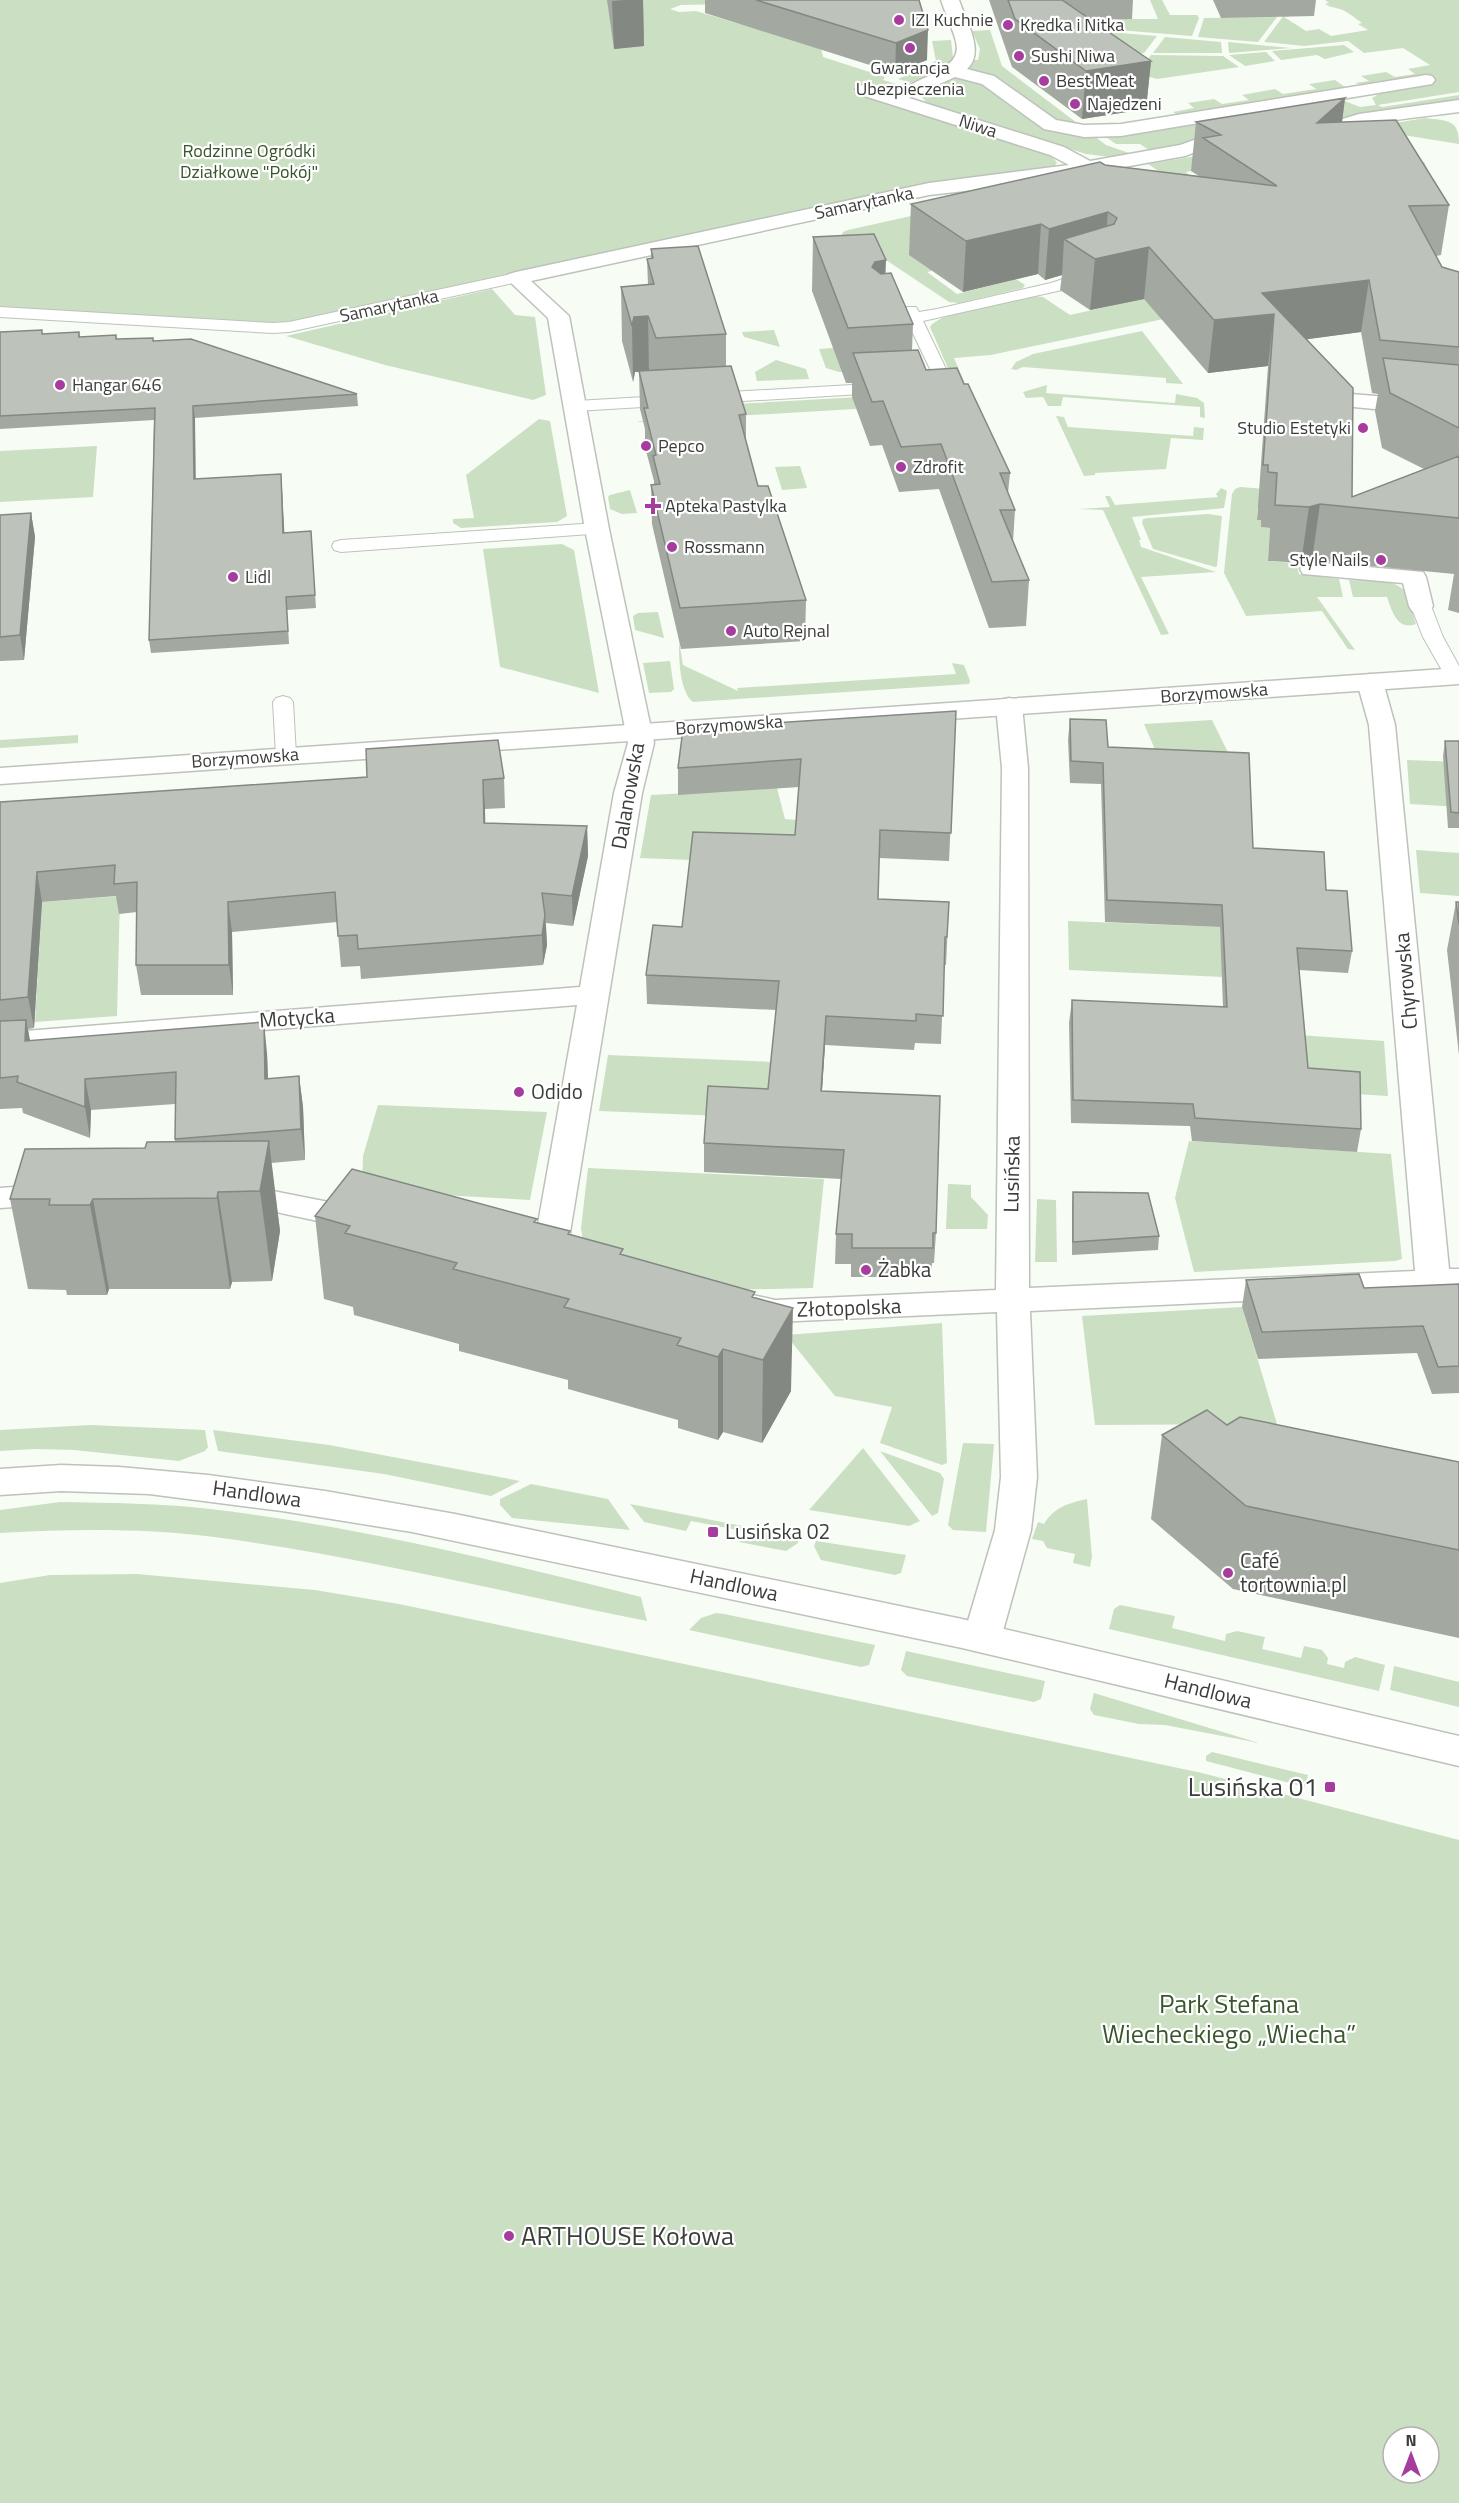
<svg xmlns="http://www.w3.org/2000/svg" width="1459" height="2503" viewBox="0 0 1459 2503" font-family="'Titillium Web',sans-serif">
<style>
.green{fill:#cbdfc3;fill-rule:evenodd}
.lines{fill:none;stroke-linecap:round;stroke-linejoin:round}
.service-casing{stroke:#bdc2ba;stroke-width:2}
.pedestrian-casing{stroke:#bdc2ba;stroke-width:3}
.minor-casing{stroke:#bdc2ba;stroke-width:3}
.tertiary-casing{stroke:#bdc2ba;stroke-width:3}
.service{fill:#fff;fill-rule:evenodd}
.pedestrian{fill:#fff;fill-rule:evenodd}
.minor{fill:#fff;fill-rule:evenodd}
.tertiary{fill:#fff;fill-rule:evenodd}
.wall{fill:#a3a8a1;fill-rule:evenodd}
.shaded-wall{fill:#848883}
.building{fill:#bdc3bb;stroke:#848883;stroke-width:1.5}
.poi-dot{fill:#a63c9d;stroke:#fff;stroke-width:2}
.labels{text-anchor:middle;stroke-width:4.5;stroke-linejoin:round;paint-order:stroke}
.far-poi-label{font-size:18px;fill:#3a3d39;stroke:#fff;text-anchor:start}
.far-street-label{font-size:18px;fill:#3a3d39;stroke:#fff}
.far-park-label{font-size:18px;fill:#39552c;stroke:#fff}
.street-label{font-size:21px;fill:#3a3d39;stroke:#fff}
.poi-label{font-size:21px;fill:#3a3d39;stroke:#fff;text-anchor:start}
.near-poi-label{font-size:26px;fill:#3a3d39;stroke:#fff;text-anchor:end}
.near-park-label{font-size:26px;fill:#39552c;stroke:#fff}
</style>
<rect width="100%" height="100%" fill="#f7fdf5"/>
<path class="green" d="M0 0H726L779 3 681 5 670 9 679 12 696 11 763 31 814 19 823 57 885 77 883 80 903 86C882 92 870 81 852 91L1046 153 1054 159 1057 163 1053 168 935 182 287 322 244 324 0 308Z
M1150 0H1162L1170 15H1197L1199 18 1192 36 1118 30 1117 5H1125L1132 19H1158Z
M1325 0H1459V92L1378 105 1382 107 1459 95V101L1411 106 1149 150 1140 144H1116L1103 135 1345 101 1360 107 1376 105 1372 98 1382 92 1355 83 1369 81 1361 76 1386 72 1395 77 1415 74 1408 69 1430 65 1403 48 1364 53 1348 41 1304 46 1264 42 1284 15H1297L1284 17 1306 31 1319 29 1331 36 1368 30 1358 24 1362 23C1356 19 1347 11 1340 9 1334 7 1331 8 1325 4L1329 3Z
M1277 17 1258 42 1198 37 1204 18Z
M990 30 1002 66 1106 145 1129 153 1110 157 1086 154 935 107 926 102 922 97 931 89 898 79 936 61 932 41 951 40 953 58 978 60 980 49 972 31Z
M1109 32 1157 36 1144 53 1120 52Z
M1165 37 1221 42 1222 53H1153Z
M1228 42 1291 48 1229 53Z
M1344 45 1354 52 1325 59 1317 55 1281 60 1272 51Z
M1266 52 1275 61 1245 66 1229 55Z
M1151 55 1223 56 1239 67 1157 79 1137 73Z
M1335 80 1348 89 1179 116 1173 112 1194 108 1188 103 1214 99 1222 104 1249 100 1242 95 1275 89 1283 94 1316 89 1309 84Z
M1425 118C1448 121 1459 119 1459 144L1403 135 1411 158 1424 162 1433 181 1217 166 1186 172 1191 177V193L1148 164Z
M1042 187 1322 286 991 355 954 358 973 402 634 422 657 419 683 407 912 394 950 373 930 327C938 312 1013 300 1033 296L1043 297 1070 315 1141 299 1277 273 932 271 927 272 957 294 1009 281 1004 271 1025 285 1023 288 959 303 949 302 880 256 841 237 843 232 848 230Z
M492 289 515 315 535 317 546 395 533 400 385 365 286 336Z
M774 330 780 347 744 337 742 332Z
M1142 331 1183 384 1166 383V378L1023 367 1016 370 1011 369 1016 362 1033 354Z
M833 348 890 369 839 372 826 368 819 349Z
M776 360 806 369 809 379 757 381 755 372Z
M1047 385 1046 393 1175 403 1176 394 1197 398 1204 403 1205 418 1200 417V407L1063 397 1061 406H1048L1043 397 1026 398 1023 392Z
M1056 416 1064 417 1068 427 1193 436 1194 427 1204 428 1203 440 1171 438 1166 469 1095 473V475L1084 476Z
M539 419 550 421 567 516 557 522 461 528 453 523V519L474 518 466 475Z
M97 446 93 497 0 502V451Z
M800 466 807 488 782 490 775 467Z
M1240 487 1332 494 1257 509V520H1261V527L1270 528 1268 561 1296 563 1299 574 1339 579 1343 597H1317L1355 650 1348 649 1322 611 1246 616 1224 573 1232 494 1235 489Z
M1221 488 1227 491 1224 508 1132 517 1141 540H1139L1141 547 1216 572 1141 577 1169 634 1161 635 1103 510 1079 509 1110 507 1105 496H1110L1115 505 1218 497 1216 494Z
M630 490 637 513 622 514 610 509 608 497 610 495Z
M1208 514 1222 516 1217 566 1215 567 1153 549 1142 523 1143 519 1148 518Z
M562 544 574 550 599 693 500 667 483 549Z
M1349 580C1365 581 1395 577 1405 592 1410 600 1413 614 1416 624 1397 631 1392 611 1387 597H1353Z
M658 612 664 638 635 630 633 616 638 613Z
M679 641 683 665 738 691 737 688 956 674 952 663 964 665 970 681 969 684 693 702C679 691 679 657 679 641Z
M670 661 674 689 671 692 649 693 643 663Z
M1212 720 1247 791 1160 761 1144 724Z
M78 735V743L0 748V740Z
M1407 760 1459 762V807L1410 804Z
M777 788 785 819 798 820 794 864 640 858 651 795Z
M1416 850 1459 853V896L1420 893Z
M120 896 117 1016 35 1022 42 902Z
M1068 921 1220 927 1223 977 1069 970Z
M1225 1030 1384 1041 1388 1096 1356 1094Z
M608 1055 774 1062 768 1118 599 1111Z
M378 1105 547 1112 530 1200 388 1192 362 1187 363 1156Z
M1189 1141 1391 1154 1402 1259 1395 1261 1194 1272 1175 1198Z
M588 1168 824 1179 813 1288 723 1290 583 1241 581 1228Z
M948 1184 971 1185V1197L988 1215 987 1229H946Z
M1037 1199 1056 1200 1057 1262H1035Z
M1242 1307 1277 1424 1095 1425 1082 1316Z
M942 1323 947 1463 942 1465 880 1443 892 1407 835 1396 786 1335Z
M90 1425 205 1430 208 1447 205 1451 179 1461 74 1450 35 1449 0 1451V1430Z
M213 1430 329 1445 520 1481 491 1496 384 1474 218 1451Z
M963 1443 994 1444 986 1532 953 1530 948 1525Z
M863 1448 920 1521 909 1526 809 1510Z
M880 1451 940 1473 944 1479 938 1513 932 1516Z
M531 1484 608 1499 630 1530 512 1518 500 1505V1499Z
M1087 1499 1092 1557 1090 1567 1073 1563 1075 1554 1047 1548 1043 1541 1032 1539 1038 1522 1044 1524C1054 1507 1069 1503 1087 1499Z
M60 1502C110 1503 160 1503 210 1509 356 1526 498 1561 641 1597L647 1621C503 1592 359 1556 214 1537 143 1528 71 1529 0 1533V1510Z
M630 1504 799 1537 798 1543 786 1551 739 1542 743 1531 691 1521 686 1531 644 1522Z
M816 1541 906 1555 901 1573 895 1575 821 1560 814 1546Z
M137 1574 315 1590 399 1604 1202 1773 1459 1840V2503H0V1583L50 1575ZM1393 2437H1429V2473H1393Z
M1120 1605 1175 1616 1172 1628 1225 1641 1226 1634 1237 1631 1265 1637 1262 1649 1301 1658 1304 1646 1322 1650 1328 1658 1327 1664 1344 1668 1345 1662 1355 1657 1385 1665 1379 1691 1109 1629 1114 1609Z
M716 1613 724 1614 875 1645 869 1665 861 1667 689 1630 701 1618Z
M906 1651 1045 1681 1041 1699 1034 1702 907 1676 901 1670Z
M1394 1666 1459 1682V1707L1390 1690Z
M1094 1693 1259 1743 1165 1725 1139 1724 1094 1715 1090 1709Z
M1212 1752 1308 1775 1305 1787 1206 1761V1756Z"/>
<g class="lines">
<g class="service-casing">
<path id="service" d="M1093 269 1099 271 1101 274 1099 277 1062 290 923 321 947 371 937 387 928 390 576 411 570 410 567 406 570 402 576 401 920 381 925 379 931 371 908 323 898 325 890 320 892 317 904 314 902 310 904 307H916L919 312 937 309 1051 283Z
M516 273 524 278 522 281 289 332 273 333 0 317V307L273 323 289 322Z
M597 523 604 525 606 529 604 533 341 552 334 550 332 546 334 542 341 540Z
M1421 600 1428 602 1431 606 1443 637 1459 666V682L1448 681 1423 637 1411 606 1414 602Z
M283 696 290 698 293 702 296 755 293 759 286 761 279 759 276 755 273 702 276 698Z"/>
</g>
<g class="pedestrian-casing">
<path id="pedestrian" d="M1351 394 1459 403V417L1343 406 1340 401 1343 396Z
M1312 562 1423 572 1426 577 1433 606 1430 611 1421 613 1412 611 1409 606 1403 583 1303 574 1300 569 1303 564Z"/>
</g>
<g class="minor-casing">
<path id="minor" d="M941 0H959C965 19 986 52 967 69L994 76 1056 120 1084 125 1121 124 1426 75 1432 76 1435 80 1432 84 1426 85 1121 136 1084 137 1044 129 982 84 955 77 909 98 1064 147 1090 161 1180 145 1197 139 1238 135 1245 137 1247 141 1245 145 1201 150 1185 156 1035 183 929 195 531 281 569 316 609 529 654 743 642 793 565 1263 560 1271 548 1274 536 1271 531 1263 577 1005 0 1051V1033L580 987 614 793 628 743 585 529 548 318 506 278 509 274 516 272 929 183 1069 165 1050 155 858 94 855 90 858 86C869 83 878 91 889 92 898 93 912 84 920 80 974 57 957 47 941 0Z
M1459 100V112C1428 116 1397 119 1366 125 1346 129 1327 138 1306 133L1304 129 1306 125 1336 121 1359 114Z
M1370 674 1379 677 1383 682 1395 725 1449 1269H1459V1291L1030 1311 1037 1477 1031 1530 1001 1638 995 1648 982 1652 969 1648 963 1638 995 1530 1001 1477 997 1312 775 1322 736 1313 731 1305 736 1297 748 1294 775 1300 996 1290 1002 768 996 706 1000 700 1009 698 1018 700 1022 706 1028 768 1029 1288 1415 1271 1369 725 1357 682 1361 677Z
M232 1183 364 1209 376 1213 380 1220 376 1227 364 1231 221 1200 216 1193 221 1186Z
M55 1184 66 1187 71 1194 66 1201 55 1204 0 1208V1188Z"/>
</g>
<g class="tertiary-casing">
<path id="tertiary" d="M1459 668V684L0 784V768Z
M61 1465 119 1467 208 1475 325 1491 455 1514 962 1619 1459 1736V1766L962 1648 412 1532 282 1511 149 1494 61 1491 0 1495V1469Z"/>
</g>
<use href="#service" class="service"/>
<use href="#pedestrian" class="pedestrian"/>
<use href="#minor" class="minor"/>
<use href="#tertiary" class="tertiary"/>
</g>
<path class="wall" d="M607 0H643L644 46 614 49Z
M705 0H919L927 60 895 73 705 13Z
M989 0H1133L1132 19 1091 20 1151 61 1146 109 1082 119 1012 67Z
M1213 0H1316L1314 16 1221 18Z
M1345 98 1342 122 1449 205 1441 255 1436 256 1442 267 1459 272V613L1448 610 1454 574 1312 560 1301 563 1268 561 1270 528 1261 527V520H1257L1268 366 1208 373 1144 299 1090 310 1060 290 1062 275 1045 280 1038 274 963 292 909 255 911 204 1105 165 1199 176 1191 171 1196 122ZM1361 332 1372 393 1378 394 1375 411 1382 448 1424 469 1352 497 1307 339Z
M813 237 885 273 913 324 912 350 926 370 964 384 1010 473 1008 493 1015 510 1013 542 1029 580 1026 626 989 628 939 489 899 492 882 445 870 446 852 397V383H846L812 291Z
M651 249 726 334V366L746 414V441L758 486 806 600 805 641 681 649 652 524 651 485H654V481L645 447V429L640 409 639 372H635L633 382 622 341 621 287 648 285 647 259 651 258Z
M0 332 43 334 79 332 80 337 116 335 117 339 154 341 357 394 358 406 195 418V479L281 474 284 533 311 531 316 608 287 610 289 644 151 653 149 640 154 420 0 429Z
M31 513 35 537 24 660 0 661V515Z
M956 711 949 861 879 858 878 899 949 902 946 965H944L941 1044 915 1043 914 1050 825 1045 822 1091 936 1233 934 1263H932L931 1277H851V1264H835L836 1234 842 1179 704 1172V1143L768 1089 776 1010 647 1004 646 975 682 927 795 835 799 787 678 795V768Z
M1070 719 1108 747 1253 848 1326 890 1352 951 1348 973 1299 970 1308 1068 1361 1129 1357 1152 1192 1141 1190 1126 1071 1123 1069 1023 1072 1000 1223 1007 1220 927 1105 922 1101 784 1070 783 1068 740Z
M1445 741H1459V828H1448L1443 756Z
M504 778 505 808 485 809V823L587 826 588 856 573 926 546 923 547 945 543 965 361 979 360 966 341 967 337 922 232 932 233 995H141L136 965 137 912 119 914 116 896 42 902 34 1028 28 1029 30 1041 267 1053 268 1079 299 1076 303 1107 305 1160 271 1163 280 1231 272 1281 232 1282 230 1289H109L107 1295H67L66 1290 28 1289 10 1199 145 1148 175 1142V1104L91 1110 90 1138 23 1113 22 1108 0 1109V802Z
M1456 902H1459V1055L1447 950Z
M1073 1192 1159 1236 1158 1250 1072 1255V1205Z
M315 1216 537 1222 623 1255 755 1298 791 1391 762 1443 723 1432 718 1440 678 1428V1420L568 1389V1380L459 1351V1344L354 1315 353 1307 324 1299Z
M1246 1280 1364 1288 1459 1284V1393L1432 1394 1417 1353 1258 1359 1242 1307Z
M1227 1425 1459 1462V1638L1233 1589 1151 1519 1162 1435Z"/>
<path class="shaded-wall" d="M625 0H643L644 46 614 49 612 1Z
M928 30 927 60 895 73 896 43Z
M1151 61 1146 109 1082 119 1086 71Z
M1345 98 1339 146 1317 123Z
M1108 212 1104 257 1149 247 1144 299 1090 310 1095 259 1064 239 1062 275 1045 280 1049 229Z
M1041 224 1038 274 963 292 966 241Z
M886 260 884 314 872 267 875 262Z
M1369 280 1361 332 1272 344 1274 314 1268 366 1208 373 1214 320 1262 293Z
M648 316 649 371 635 372 633 382 632 326 634 317Z
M193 406 195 418 196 492 194 479Z
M281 474 282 487 285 545 283 533Z
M1320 504 1312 560 1301 563 1309 507Z
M31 513 35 537 24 660 20 635Z
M483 780 485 809 486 853 484 823Z
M587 826 588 856 573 926 572 896Z
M37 872 42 902 34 1028 28 997Z
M228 902 232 932 233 995 229 965Z
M545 915 547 945 543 965 542 935Z
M826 1016 825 1045 820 1120 821 1091Z
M26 1020 32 1051 25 1041Z
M264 1022 267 1053 269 1110 265 1079Z
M299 1076 303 1107 305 1160 301 1129Z
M85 1079 91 1110 90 1138 85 1107Z
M269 1141 280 1231 272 1281 260 1191Z
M218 1192 232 1282 230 1289 217 1198Z
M93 1199 109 1289 107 1295 90 1205Z
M793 1308 791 1391 762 1443 763 1360Z
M723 1349V1432L718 1440V1357Z"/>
<path class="building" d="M756 0H919L928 30 896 43Z
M1008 0H1062L1151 61 1086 71 1015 19Z
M1345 98 1317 123 1396 120 1449 205 1409 206 1442 267 1459 272V347L1380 340 1369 280 1262 293 1353 388 1352 497 1459 456V518L1320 504 1309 507 1275 505 1277 473 1268 472V465H1263L1274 314 1214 320 1149 247 1095 259 1064 239 1114 224 1117 218 1108 212 1049 229 1041 224 966 241 911 204 1100 162 1105 165 1277 186 1203 138 1221 135 1196 122Z
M874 234 886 260 875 262 872 267 881 274 891 273 913 324 848 328 813 237Z
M698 246 726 334 656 338 648 316 634 317 632 326 621 287 654 284 647 259 653 258 651 249Z
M42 330V334L79 332V337L116 335V339L153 338V341L191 339 357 394 193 406 194 479 281 474 283 533 311 531 315 595 286 597 288 631 149 640 155 408 0 416V332Z
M918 350 926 370 957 368 964 384H968L1010 473H1000L1015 510H1000L1029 580 992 582 941 444 901 447 883 401 872 402 853 353Z
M1383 358 1459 365V428L1390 393Z
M731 366 746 414 739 415 758 486H768L806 600 680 608 651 485 660 484 653 456 656 455 644 408H648L639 371Z
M31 513 20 635 0 637V515Z
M956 711 951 833 880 830 878 899 949 902 947 937H945L943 1016 916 1014V1021L826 1016 821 1091 940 1096 936 1233H933V1248H852V1234H836L844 1150 704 1143 708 1086 768 1089 779 981 646 975 653 925 682 927 693 832 795 835 801 759 678 768 683 729Z
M1070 719 1106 720 1108 747 1249 753 1253 848 1324 852 1326 890 1347 891 1352 951 1297 948 1308 1068 1360 1072 1361 1129 1195 1118 1193 1104 1073 1100 1072 1000 1227 1007 1222 905 1107 900 1103 763 1071 761Z
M498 740 504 778 483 780 484 823 587 826 572 896 542 893 545 915 542 935 358 949 357 935 338 936 335 892 228 902 229 965H136L137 882 114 884 115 865 37 872 28 997 0 1000V802L367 777 366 749Z
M1445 741H1459V813L1451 812Z
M1456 902H1459V924Z
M26 1020 25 1041 264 1022 265 1079 299 1076 301 1129 175 1139 176 1072 85 1079V1107L17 1082 18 1076 0 1078V1021Z
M269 1141 260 1191 218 1192 217 1198 93 1199 90 1205H49L50 1199H10L25 1149 145 1148 147 1142Z
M352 1169 537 1219 534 1222 570 1231 568 1234 623 1249 620 1254 755 1292 752 1297 793 1308 763 1360 723 1349 718 1357 677 1345 681 1338 564 1307 569 1299 453 1269 457 1263 345 1233 350 1226 315 1216Z
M1073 1192 1148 1193 1159 1236 1073 1242Z
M1359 1274 1364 1288 1459 1284V1366L1438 1367 1423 1326 1262 1332 1246 1280Z
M1207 1410 1227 1425 1240 1417 1459 1462V1550L1246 1506 1162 1435Z"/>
<g class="poi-dot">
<circle cx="899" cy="20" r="6"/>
<circle cx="1008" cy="25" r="6"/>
<circle cx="910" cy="48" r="6"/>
<circle cx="1019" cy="56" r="6"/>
<circle cx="1044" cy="81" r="6"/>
<circle cx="1075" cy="104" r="6"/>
<circle cx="60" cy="385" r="6"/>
<circle cx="1363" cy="428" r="6"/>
<circle cx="646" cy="446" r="6"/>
<circle cx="901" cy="467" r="6"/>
<path d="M650 497h6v6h6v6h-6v6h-6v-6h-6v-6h6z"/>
<circle cx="672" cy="547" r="6"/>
<circle cx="1381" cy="560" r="6"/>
<circle cx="233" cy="577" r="6"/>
<circle cx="731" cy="631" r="6"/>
<circle cx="519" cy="1092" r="6"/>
<circle cx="866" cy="1270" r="6"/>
<rect x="707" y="1526" width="12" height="12" rx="3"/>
<circle cx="1228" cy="1573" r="6"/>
<rect x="1324" y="1781" width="12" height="12" rx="3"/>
<circle cx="509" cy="2236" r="6"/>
</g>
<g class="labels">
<g class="far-poi-label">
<text x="911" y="26">IZI Kuchnie</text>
<text x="1020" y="31">Kredka i Nitka</text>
<text x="1031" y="62">Sushi Niwa</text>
<text x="910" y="74" text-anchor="middle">Gwarancja<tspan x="910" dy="21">Ubezpieczenia</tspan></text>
<text x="1056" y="87">Best Meat</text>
<text x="1087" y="110">Najedzeni</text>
<text x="72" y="391">Hangar 646</text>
<text x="1351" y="434" text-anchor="end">Studio Estetyki</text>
<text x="658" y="452">Pepco</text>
<text x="913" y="473">Zdrofit</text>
<text x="665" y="512">Apteka Pastylka</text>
<text x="684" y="553">Rossmann</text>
<text x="1369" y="566" text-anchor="end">Style Nails</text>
<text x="245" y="583">Lidl</text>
<text x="743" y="637">Auto Rejnal</text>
</g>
<g class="far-street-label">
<text transform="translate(978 126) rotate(18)" y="6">Niwa</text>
<text transform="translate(864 203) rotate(-12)" y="6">Samarytanka</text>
<text transform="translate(389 306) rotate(-12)" y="6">Samarytanka</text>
<text transform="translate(1214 693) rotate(-4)" y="6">Borzymowska</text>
<text transform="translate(729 725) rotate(-4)" y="6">Borzymowska</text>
<text transform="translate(245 758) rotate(-4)" y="6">Borzymowska</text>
</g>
<g class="far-park-label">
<text x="249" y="157">Rodzinne Ogródki<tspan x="249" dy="21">Działkowe "Pokój"</tspan></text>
</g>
<g class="street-label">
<text transform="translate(628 796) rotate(-80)" y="7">Dalanowska</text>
<text transform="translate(1406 981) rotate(-95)" y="7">Chyrowska</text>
<text transform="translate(297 1018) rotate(-4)" y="7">Motycka</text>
<text transform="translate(1012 1174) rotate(-89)" y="7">Lusińska</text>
<text transform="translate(849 1308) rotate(-2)" y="7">Złotopolska</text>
<text transform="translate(257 1494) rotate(8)" y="7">Handlowa</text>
<text transform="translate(734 1585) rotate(12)" y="7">Handlowa</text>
<text transform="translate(1208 1691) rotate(14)" y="7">Handlowa</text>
</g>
<g class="poi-label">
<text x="531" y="1099">Odido</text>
<text x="878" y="1277">Żabka</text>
<text x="725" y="1539">Lusińska 02</text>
<text x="1240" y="1568">Café<tspan x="1240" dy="24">tortownia.pl</tspan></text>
</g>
<g class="near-poi-label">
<text x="1318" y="1796">Lusińska 01</text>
<text x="521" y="2245" text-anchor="start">ARTHOUSE Kołowa</text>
</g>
<g class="near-park-label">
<text x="1229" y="2013">Park Stefana<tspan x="1229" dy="30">Wiecheckiego „Wiecha”</tspan></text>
</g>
</g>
<g transform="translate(1411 2455)"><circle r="28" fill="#ffffff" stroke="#b0b1b0" stroke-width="1.5"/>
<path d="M0-4.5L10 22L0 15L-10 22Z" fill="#a63c9d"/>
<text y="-9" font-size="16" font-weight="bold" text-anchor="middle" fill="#3a3d39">N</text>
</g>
</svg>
